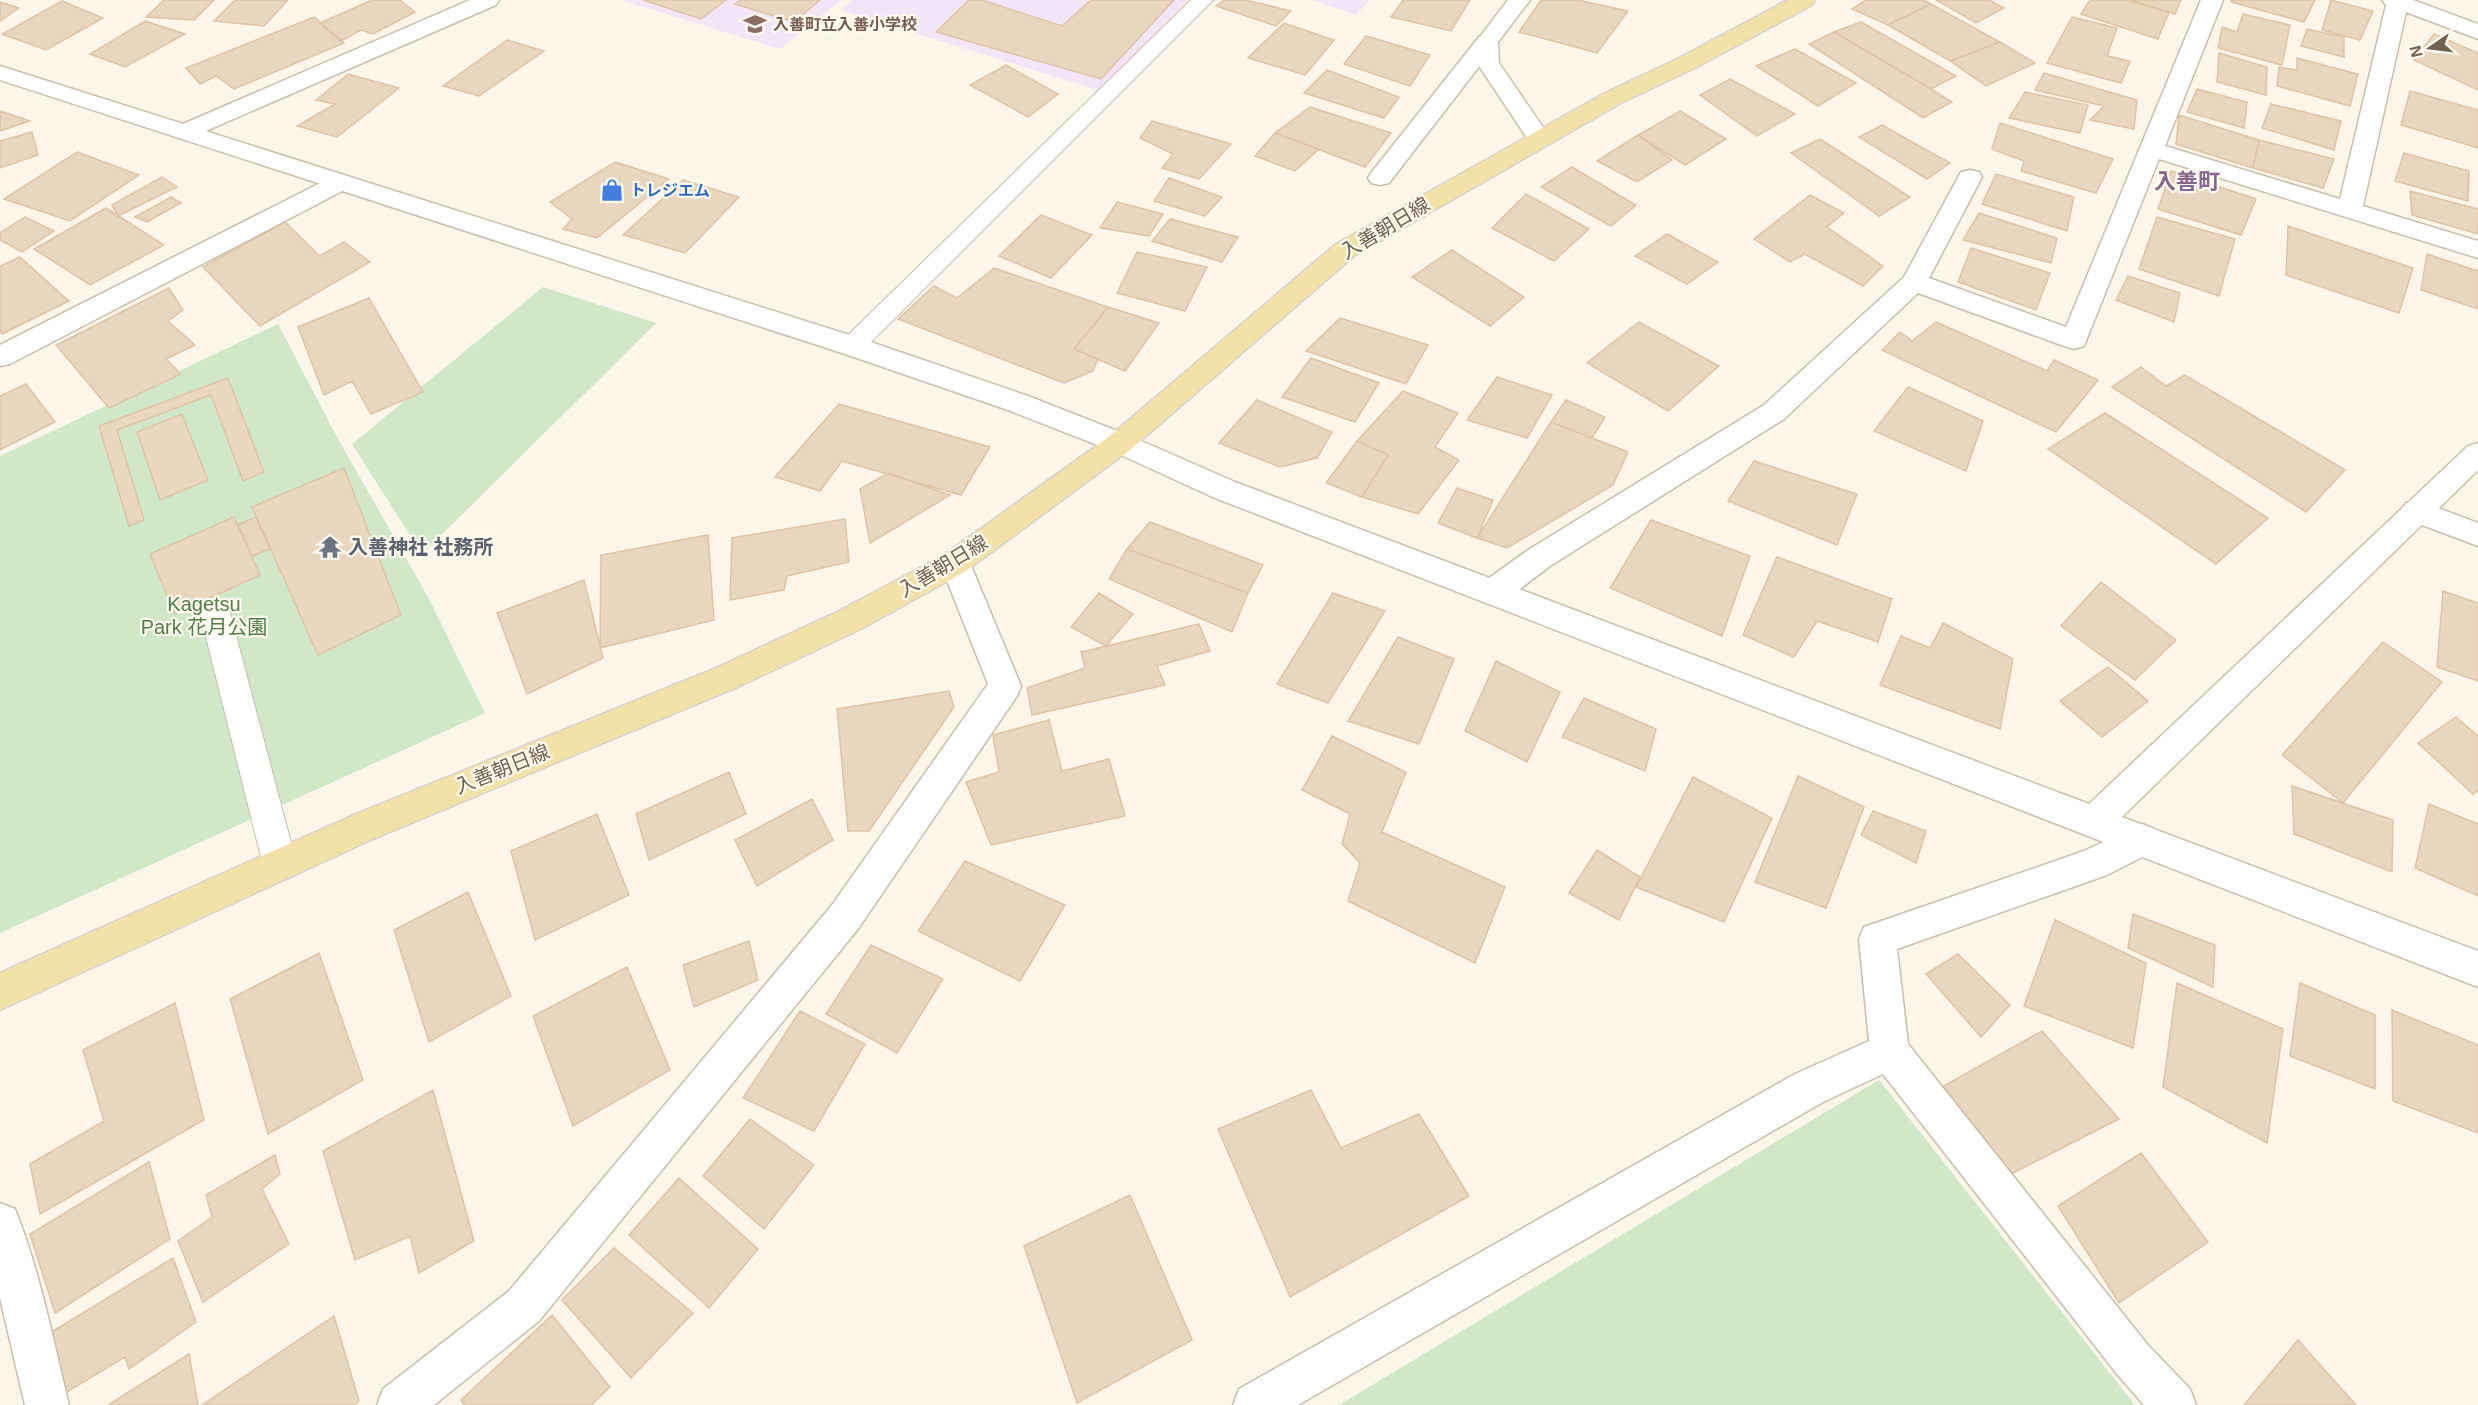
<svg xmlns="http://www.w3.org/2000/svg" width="2478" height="1405" viewBox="0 0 2478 1405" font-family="Arial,'Noto Sans JP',sans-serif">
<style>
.education{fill:#f3e5f7}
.green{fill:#d0e7c8}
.building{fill:#e9d6be;stroke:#dfc4a5;stroke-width:1.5}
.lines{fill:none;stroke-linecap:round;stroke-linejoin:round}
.lane-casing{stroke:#c9bead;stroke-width:2}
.street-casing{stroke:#c9bead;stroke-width:3}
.secondary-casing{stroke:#ccbfab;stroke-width:3}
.primary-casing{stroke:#d8d3ce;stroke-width:3}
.lane{fill:#fff;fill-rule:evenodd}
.street{fill:#fff;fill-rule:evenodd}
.secondary{fill:#fff;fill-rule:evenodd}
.primary{fill:#f3e2a8;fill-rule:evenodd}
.labels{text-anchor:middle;stroke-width:4.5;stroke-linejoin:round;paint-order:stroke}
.far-education-label{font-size:16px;font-weight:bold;fill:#785e54;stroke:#fdfaef;text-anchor:start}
.far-shop-label{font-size:16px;font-weight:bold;fill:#366cbe;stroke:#fdfaef;text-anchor:start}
.street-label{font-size:20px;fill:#73614f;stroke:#fdfaef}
.worship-label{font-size:20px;font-weight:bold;fill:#5b616d;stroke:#fdfaef;text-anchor:start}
.park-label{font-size:20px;fill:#527d4b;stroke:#fdfaef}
.far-district-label{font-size:22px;font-weight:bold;fill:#88668e;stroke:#fdfaef}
</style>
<rect width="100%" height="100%" fill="#fbf6e9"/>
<path class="education" d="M621 0H841L780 49Z
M852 0H1188L1102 91 840 10Z
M1313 0H1370L1356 15Z"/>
<path class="green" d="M543 287 656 323 422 554 352 444Z
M278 324 338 439 428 597 485 713 0 933V456Z
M1879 1080 2135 1405H1339Z"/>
<path class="building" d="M164 0H214L194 20 146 17Z
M235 0H288L264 26 214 21Z
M372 0H400L415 12 373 34 361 30 341 41 320 23Z
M643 0H726L701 19Z
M741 0H820L794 22 735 4Z
M969 0H982L1062 26 1091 0H1174L1101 79 936 32Z
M1224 0H1246L1291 11 1276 26 1216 6Z
M1403 0H1470L1451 31 1391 17Z
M1541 0H1578L1628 11 1597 53 1519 32Z
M1866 0H1923L1931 4 1888 25 1852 9Z
M1936 0H1989L2004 8 1976 23Z
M2090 0H2126L2169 12 2158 39 2081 14Z
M2131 0H2181L2175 14Z
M2231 0H2315L2304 22 2231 2Z
M2331 0 2373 11 2360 40 2322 30Z
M62 1 103 18 46 50 2 34Z
M0 2 19 8 0 21Z
M1931 4 2000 42 1950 61 1888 25Z
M2243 14 2290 25 2282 65 2218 48 2222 27 2237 32Z
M314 17 344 43 234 89 216 76 200 84 186 68Z
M2072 17 2117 28 2107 56 2130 61 2121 83 2047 63Z
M145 21 185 34 125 67 90 54Z
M1861 22 1956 76 1931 89 1834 32Z
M1284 23 1334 40 1305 75 1248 58Z
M2307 29 2344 37V57L2301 46Z
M1834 32 1931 89 1952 102 1923 118 1809 44Z
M2434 34 2478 53V90L2414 60Z
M1366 36 1430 55 1410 86 1344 64Z
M507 40 544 51 479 96 443 86Z
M2000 42 2035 63 1986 86 1950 61Z
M1795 49 1856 83 1818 106 1756 66Z
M2219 53 2267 67 2266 95 2217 82Z
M2297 58 2358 74 2350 106 2277 86 2279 67 2297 70Z
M1006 65 1058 94 1028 117 970 85Z
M1327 70 1399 97 1384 118 1304 93Z
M2044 73 2137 100 2134 129 2090 120 2104 106 2035 90Z
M348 74 399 88 337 137 297 126 335 104 316 100Z
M1730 79 1795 114 1757 136 1700 95Z
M2197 89 2247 102 2244 128 2187 112Z
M2410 91 2478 110V148L2401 125Z
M2025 92 2088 105 2080 133 2009 118Z
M2271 104 2341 121 2334 150 2262 128Z
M1310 107 1391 133 1365 167 1275 133Z
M0 111 30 121 0 131Z
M1680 111 1726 139 1685 165 1638 135Z
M2179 115 2259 140 2253 168 2176 144Z
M1152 121 1231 144 1199 179 1162 168 1173 154 1140 138Z
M2000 123 2113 159 2096 193 2021 171 2024 161 1992 149Z
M1882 125 1950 163 1927 179 1859 137Z
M32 132 38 155 0 168V141Z
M1275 133 1319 149 1295 171 1255 156Z
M1638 135 1672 160 1637 182 1597 161Z
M1820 139 1910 197 1879 216 1791 153Z
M2259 140 2334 159 2323 188 2253 168Z
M77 152 139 175 70 221 4 199Z
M2404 153 2469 171 2468 201 2395 181Z
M615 162 669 179 597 238 563 229 572 219 550 202Z
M1572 167 1636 205 1611 226 1541 187Z
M2171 171 2256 199 2241 235 2158 209Z
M1996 174 2074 197 2067 231 1982 204Z
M162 177 177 187 118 216 112 205Z
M1169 178 1222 197 1205 216 1154 201Z
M683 180 739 197 685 253 623 235Z
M2410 191 2478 209V234L2412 215Z
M1526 194 1589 229 1554 261 1492 228Z
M1810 195 1844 213 1827 227 1883 266 1863 286 1805 254 1790 262 1754 239Z
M171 197 181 203 147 222 135 217Z
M1117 202 1163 214 1149 236 1100 228Z
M106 208 164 245 90 285 34 249Z
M1979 213 2057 238 2051 263 1963 240Z
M1041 215 1092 235 1051 278 999 256Z
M25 217 54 231 22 252 0 240V233Z
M2157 217 2235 239 2219 296 2139 269Z
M1170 219 1238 237 1222 262 1152 241Z
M285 222 320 256 344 242 370 262 260 326 203 267Z
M2288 226 2413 268 2399 313 2286 275Z
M1667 234 1718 262 1687 284 1635 256Z
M1971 248 2050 273 2036 310 1958 282Z
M1452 250 1524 297 1490 326 1412 277Z
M1137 252 1207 267 1185 311 1117 293Z
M2427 254 2478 271V309L2421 290Z
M20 257 69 301 2 334 0 332V266Z
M994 268 1108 307 1074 349 1098 359 1093 371 1064 383 898 319 934 286 957 298Z
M2128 276 2180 293 2174 322 2116 300Z
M169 288 183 310 168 321 195 345 166 359 181 374 109 408 56 345Z
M369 298 423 392 371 414 352 381 324 395 298 327Z
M1108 307 1159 323 1125 371 1074 349Z
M1340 318 1428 345 1406 384 1306 351Z
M1639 322 1719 366 1668 411 1587 363Z
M1936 322 2047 371 2054 360 2098 380 2056 432 1882 350 1900 332 1912 341Z
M1311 358 1379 383 1355 422 1282 397Z
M2141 367 2166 386 2185 375 2345 470 2306 512 2112 387Z
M1497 377 1552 395 1527 438 1467 420Z
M228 378 264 472 243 481 211 395 117 430 144 520 129 526 99 426Z
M26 384 55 422 0 450V396Z
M1908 387 1983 421 1966 471 1874 431Z
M1403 391 1458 413 1435 447 1459 460 1418 514 1362 497 1388 455 1357 441Z
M1257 400 1332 432 1317 458 1280 467 1219 443Z
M1566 400 1605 417 1592 438 1551 422Z
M839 404 990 447 961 495 842 461 820 491 775 477Z
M2105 413 2268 518 2216 564 2048 449Z
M182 414 208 480 160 500 137 432Z
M1551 422 1628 452 1613 485 1507 548 1477 538Z
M1357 441 1388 455 1362 497 1326 483Z
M1754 461 1857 494 1837 545 1728 501Z
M344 468 401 615 318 655 252 507Z
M888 473 950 495 870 543 860 489Z
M1457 488 1493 500 1477 538 1438 523Z
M234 517 260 575 175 614 150 554Z
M256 517 270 549 252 556 238 525Z
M845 519 849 562 787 576 784 590 730 600 732 538Z
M1651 520 1750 556 1722 636 1610 588Z
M1150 522 1263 565 1248 593 1127 549Z
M708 535 714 620 600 648 601 555Z
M1127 549 1248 593 1232 632 1109 579Z
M1777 557 1892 599 1878 642 1817 621 1794 657 1743 635Z
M584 580 603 658 527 694 497 613Z
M2101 582 2176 640 2135 680 2061 626Z
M2443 591 2478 603V681L2437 667Z
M1099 593 1133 614 1106 646 1071 627Z
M1333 593 1385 611 1328 703 1277 684Z
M1943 623 2013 659 2000 729 1880 685 1901 636 1930 648Z
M1199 624 1210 651 1157 666 1165 685 1032 715 1027 688 1085 668 1081 652Z
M1398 637 1454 659 1419 744 1348 721Z
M2383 642 2442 682 2343 803 2282 755Z
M1496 661 1560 692 1527 762 1465 731Z
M2108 667 2148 701 2102 737 2060 701Z
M949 691 954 707 869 831H848L837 709Z
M1584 698 1656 729 1645 771 1562 737Z
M2456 717 2478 736V790L2473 794 2418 743Z
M1049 720 1062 771 1109 759 1125 816 991 845 966 782 999 772 993 735Z
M1332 736 1406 772 1382 832 1505 887 1475 963 1348 901 1360 863 1342 844 1350 814 1302 790Z
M729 772 746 814 649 860 636 814Z
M1798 776 1864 807 1826 908 1755 882Z
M1693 777 1772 818 1724 922 1636 887Z
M2292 786 2393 820 2392 872 2294 834Z
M812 799 833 840 757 886 735 840Z
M2429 804 2478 824V896L2415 868Z
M1873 811 1926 831 1916 863 1861 835Z
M597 814 629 895 535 940 511 851Z
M1597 850 1640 877 1619 920 1569 893Z
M965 861 1065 905 1020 981 918 931Z
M468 892 511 996 429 1042 394 930Z
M2133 914 2215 945 2213 987 2128 948Z
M2055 920 2146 963 2133 1048 2024 1006Z
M749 941 758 980 694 1007 683 965Z
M871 945 943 979 897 1053 826 1014Z
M319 953 363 1080 268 1134 230 999Z
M1958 954 2010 1005 1981 1037 1926 974Z
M627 967 670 1070 573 1126 533 1016Z
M2177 983 2283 1029 2267 1143 2163 1087Z
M2300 983 2375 1015V1089L2290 1056Z
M175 1003 204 1120 40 1214 30 1164 104 1121 83 1050Z
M2392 1010 2478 1045V1133L2393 1101Z
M800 1011 865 1044 814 1131 743 1098Z
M2042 1031 2119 1119 2011 1174 1942 1087Z
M433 1090 474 1241 419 1273 410 1236 355 1260 323 1151Z
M1311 1090 1341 1148 1419 1114 1469 1196 1290 1297 1218 1129Z
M750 1119 814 1165 764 1229 703 1176Z
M2141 1153 2208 1242 2119 1303 2058 1206Z
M275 1155 280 1174 262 1189 289 1244 203 1302 178 1241 212 1217 206 1195Z
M149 1162 170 1239 55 1313 30 1234Z
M679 1178 758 1249 709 1308 629 1235Z
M1130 1195 1192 1340 1077 1403 1024 1246Z
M614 1248 693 1313 631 1378 562 1300Z
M173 1258 196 1322 129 1369 125 1357 60 1396 48 1334Z
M552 1315 610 1387 591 1405H465L461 1400Z
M334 1316 359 1401 354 1405H202Z
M2298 1340 2356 1405H2244Z
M189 1354 198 1405H108Z"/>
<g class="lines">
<g class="lane-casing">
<path id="lane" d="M1191 0H1213L861 352 852 355 843 352 839 346 843 340Z
M215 601 226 605 230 613 297 865 292 876 280 880 268 876 263 865 200 613 204 605Z"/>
</g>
<g class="street-casing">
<path id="street" d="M470 0H499L496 5 192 137 184 139 176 137 172 132 176 127Z
M2201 0H2223L2165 146 2340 199 2386 5 2382 0H2413L2478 24V39L2406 12 2363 206 2478 241V258L2159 159 2084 346 2074 349 2064 346 1918 293 1784 419 1550 566 1504 601 1493 604 1482 601 1477 592 1482 583 1528 550 1764 405 1904 277 1961 172 1970 170 1979 172 1982 177 1929 278 2066 327Z
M1487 35 1495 37 1498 42 1389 183 1380 185 1371 183 1368 178 1371 173 1479 37Z
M341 175 350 177 353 182 350 187 10 364 0 366V345L332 177Z
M2417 500 2478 523V546L2406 519 2402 511 2406 503Z
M955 551 966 555 970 563 1021 686 1017 696 858 929 539 1321 434 1405H377L383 1389 509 1291 832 905 988 684 940 563 944 555Z
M2142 824 2154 829 2160 840 2154 851 2107 875 1897 949 1908 1044 2147 1344 2190 1389 2196 1405H2144L2117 1374 1883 1074 1823 1102 1298 1405H1233L1239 1389 1795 1074 1869 1041 1859 939 1864 927 2084 851Z
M0 1203 15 1209C40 1271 53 1340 69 1405H25L0 1298Z"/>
</g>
<g class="secondary-casing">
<path id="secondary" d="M1508 0H1530L1498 42 1499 63 1551 139 1547 144 1539 146 1531 144 1477 63 1476 42Z
M0 66 862 339 1028 396 1130 436 1235 482 2089 804 2468 446 2478 443V470L2122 817 2478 951V987L1215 498 1110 450 1008 410 842 353 0 80Z"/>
</g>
<g class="primary-casing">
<path id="primary" d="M1788 0H1815L1812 5 1695 68 1621 103 1354 256 1130 450 966 571 861 629 740 686 373 839 0 1010V973L349 817 716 668 839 611 944 555 1110 436 1336 244 1605 93 1679 58Z"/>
</g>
<use href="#lane" class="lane"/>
<use href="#street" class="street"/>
<use href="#secondary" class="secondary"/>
<use href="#primary" class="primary"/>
</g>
<defs>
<g id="school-bare" transform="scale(1.8)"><path d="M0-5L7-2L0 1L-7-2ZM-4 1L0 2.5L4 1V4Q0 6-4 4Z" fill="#8d6e63" stroke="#fdfaef" stroke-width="2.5" paint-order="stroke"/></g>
<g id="shop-bare" transform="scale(1.8)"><path d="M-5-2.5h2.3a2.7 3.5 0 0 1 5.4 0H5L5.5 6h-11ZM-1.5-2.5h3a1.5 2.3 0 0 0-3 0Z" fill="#3f7fe0" stroke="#fdfaef" stroke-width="2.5" paint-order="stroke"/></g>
<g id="temple-bare" transform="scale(1.8)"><path d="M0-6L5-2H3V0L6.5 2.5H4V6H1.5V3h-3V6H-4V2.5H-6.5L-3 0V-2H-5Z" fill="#6b7280" stroke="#fdfaef" stroke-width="2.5" paint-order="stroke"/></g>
</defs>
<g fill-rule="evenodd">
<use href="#school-bare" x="755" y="24"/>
<use href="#shop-bare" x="612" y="190"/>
<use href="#temple-bare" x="330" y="547"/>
</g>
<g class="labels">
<g class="far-education-label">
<text x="773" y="30">入善町立入善小学校</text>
</g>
<g class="far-shop-label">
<text x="630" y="196">トレジエム</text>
</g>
<g class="street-label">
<text transform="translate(1385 228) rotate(-31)" y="7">入善朝日線</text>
<text transform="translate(943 566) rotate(-31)" y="7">入善朝日線</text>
<text transform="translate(502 769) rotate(-22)" y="7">入善朝日線</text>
</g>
<g class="worship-label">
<text x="348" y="554">入善神社 社務所</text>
</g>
<g class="park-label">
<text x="204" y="611">Kagetsu<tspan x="204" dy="23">Park 花月公園</tspan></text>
</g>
<g class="far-district-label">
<text x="2187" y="189">入善町</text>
</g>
</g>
<g transform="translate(2430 48) rotate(256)" stroke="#fdfaef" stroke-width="4.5" paint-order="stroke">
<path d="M0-4.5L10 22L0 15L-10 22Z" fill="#73614f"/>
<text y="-9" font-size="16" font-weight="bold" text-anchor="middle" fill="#73614f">N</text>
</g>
</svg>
